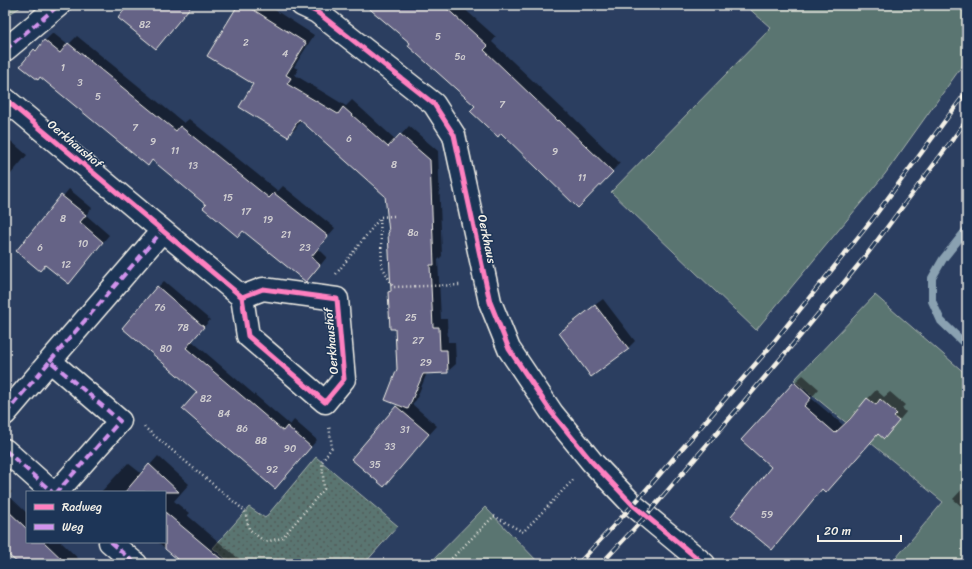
<svg xmlns="http://www.w3.org/2000/svg" width="972" height="569" viewBox="0 0 972 569" font-family="Sriracha,sans-serif">
<style>
.green{fill:#5a7471;stroke:#a7b2ac}
.park{fill:url(#park-dots);stroke:#a7b2ac}
.shadow{fill:#0007}
.lines{fill:none;stroke-linecap:round;stroke-linejoin:round}
.stream{stroke:#8aa1b1;stroke-width:8}
.building{fill:#656486;stroke:#f4f1e8}
.minor-casing{stroke:#f4f1e8;stroke-width:25}
.path{stroke:#f4f1e8;stroke-width:2.5;stroke-dasharray:1 3;stroke-linecap:butt}
.minor{stroke:#1d3557;stroke-width:22}
.rail-casing{stroke:#f4f1e8;stroke-width:4.5}
.rail{stroke:#1d3557;stroke-width:3;stroke-dasharray:9;stroke-linecap:butt}
.quiet{stroke:#d193ec;stroke-width:4;stroke-dasharray:8 4;stroke-linecap:butt}
.cycleway-casing{stroke:#1d3557;stroke-width:8}
.cycleway{stroke:#ff80c0;stroke-width:5}
.labels{text-anchor:middle;stroke-width:3;stroke-linejoin:round;paint-order:stroke}
.number-label{font-size:10px;fill:#d0ced0}
.street-label{font-size:12px;fill:#f4f1e8;stroke:#1d3557}
</style>
<defs>
<pattern id="park-dots" width="8" height="8" patternUnits="userSpaceOnUse"><rect width="8" height="8" fill="#5a7471"/><path d="M2 2h.1M6 6h.1" fill="none" stroke="#515c59" stroke-width="1.8" stroke-linecap="round"/></pattern>
</defs>
<rect width="100%" height="100%" fill="#2b3e60"/>
<filter id="ink" filterUnits="userSpaceOnUse"><feTurbulence type="fractalNoise" baseFrequency=".025" numOctaves="2"/><feDisplacementMap in="SourceGraphic" scale="8" xChannelSelector="R" yChannelSelector="G"/><feConvolveMatrix kernelMatrix="1 2 1 2 8 2 1 2 1" color-interpolation-filters="sRGB"/></filter>
<g filter="url(#ink)">
<path class="green" d="M5 5H24L5 17Z
M745 5H967V59L885 174 756 330 611 192 771 28Z
M875 295 967 375V564H891L943 502 794 380Z
M485 507 540 564H429Z"/>
<path class="park" d="M316 457 398 526 364 564H232L213 548 249 507 265 518Z"/>
<path class="shadow" d="M239 5H267L314 35 294 67 298 69 295 75 346 106 352 100 396 140 409 126 438 151 442 256 438 260 441 319H447L448 342H455L456 364 447 372 427 373 416 400 412 404 437 426 384 485 353 458 399 404 396 328 389 292 391 289 390 231 386 195 301 120 296 128 288 136Z
M366 5H460L496 37 492 42 567 113 568 112 620 163 578 206 412 43Z
M53 33 68 45 77 36 184 123 189 119 278 191 283 186 335 228 318 248 327 257 314 273 306 281 244 230 207 205 35 50Z
M5 136 27 155 5 181Z
M69 189 92 208 86 215 109 235 75 276 18 251Z
M164 281 210 320 192 341 290 425 294 420 317 440 275 488 198 392 158 287Z
M603 299 635 341 628 348 560 333 567 326Z
M803 375 819 389 811 398 843 425 876 390 884 397 890 392 905 405 902 408 906 412 892 429 879 433 823 488 780 541 772 549V467L794 383Z
M158 456 189 484 174 501 189 513 187 515 245 564H173L178 559 158 542H165V492H101L128 463 142 474Z
M967 484V511L953 499Z
M5 485 12 492 9 496 27 513V542H61L84 564H21L27 556H5Z"/>
<g class="lines">
<path class="stream" d="M967 229 943 259 932 278V301L941 321 967 346"/>
</g>
<path class="building" d="M128 5H192L156 49 118 18Z
M238 5H246L306 43 286 75 291 78 287 84 338 114 343 107 388 147 400 134 430 160 434 265H430L433 327H439L440 350H447L448 373 423 374 408 409 385 400 397 369 395 329H390L388 292 391 291 388 233 389 232 385 196 299 119 288 137 239 107 253 84 207 56Z
M365 5H443L488 46 484 50 558 121 559 120 613 172 578 208 501 133 498 137 470 111 475 106 408 46 410 43Z
M44 40 60 53 68 43 176 131 180 126 269 198 274 193 328 236 311 257 320 265 306 282 243 231 238 237 203 208 206 205 152 160 148 166 40 77 38 80 20 66 34 49 36 51Z
M61 195 86 215 80 222 103 242 69 284 45 265 40 271 16 251Z
M157 286 204 327 186 348 283 431 287 426 311 447 275 489 182 409 197 392 122 328Z
M595 305 629 349 591 377 559 333Z
M794 382 811 398 804 406 835 433 850 419 867 398 876 405 880 399 897 414 894 417 899 421 884 439 878 434 826 493 822 489 772 550 731 516 771 467 741 440Z
M396 406 429 434 384 487 351 459Z
M149 464 179 492H125Z
M5 508 27 529V542H44L67 564H19L5 552Z
M165 512 227 564H183L165 549Z"/>
<g class="lines">
<g class="minor-casing">
<path id="minor" d="M302 5 317 12 434 104 454 135 490 302 509 349 552 413 592 462 633 505 704 564
M5 50 59 5
M5 99 242 297 248 336 325 402 344 379 337 299 263 289 242 297
M50 361 162 231
M5 414 50 361 120 421 57 492
M5 450 52 492
M110 542 136 564"/>
</g>
<path class="path" d="M394 216 380 217 382 266 393 287 460 285
M336 274 380 218
M144 427 245 511 249 529 265 542 282 538 324 489 322 462 332 447 329 426
M446 564 494 516 523 532 574 479"/>
<use href="#minor" class="minor"/>
<g class="rail-casing">
<path id="rail" d="M578 564 633 505 765 353 871 221 967 91
M601 564 646 516 800 336 865 257 967 120"/>
</g>
<use href="#rail" class="rail"/>
<path class="quiet" d="M5 50 59 5
M50 361 162 231
M5 414 50 361 120 421 57 492
M5 450 52 492
M110 542 136 564"/>
<g class="cycleway-casing">
<path id="cycleway" d="M302 5 317 12 434 104 454 135 490 302 509 349 552 413 592 462 633 505 704 564
M5 99 242 297 248 336 325 402 344 379 337 299 263 289 242 297"/>
</g>
<use href="#cycleway" class="cycleway"/>
</g>
</g>
<g class="labels">
<g class="number-label">
<text x="145" y="28">82</text>
<text x="438" y="40">5</text>
<text x="246" y="46">2</text>
<text x="285" y="57">4</text>
<text x="460" y="60">5a</text>
<text x="63" y="71">1</text>
<text x="80" y="86">3</text>
<text x="98" y="100">5</text>
<text x="502" y="108">7</text>
<text x="135" y="131">7</text>
<text x="349" y="142">6</text>
<text x="153" y="145">9</text>
<text x="175" y="154">11</text>
<text x="555" y="155">9</text>
<text x="394" y="168">8</text>
<text x="193" y="169">13</text>
<text x="582" y="181">11</text>
<text x="228" y="201">15</text>
<text x="246" y="215">17</text>
<text x="63" y="222">8</text>
<text x="268" y="223">19</text>
<text x="413" y="236">8a</text>
<text x="286" y="238">21</text>
<text x="83" y="247">10</text>
<text x="40" y="251">6</text>
<text x="305" y="251">23</text>
<text x="66" y="268">12</text>
<text x="160" y="311">76</text>
<text x="411" y="321">25</text>
<text x="183" y="331">78</text>
<text x="418" y="344">27</text>
<text x="166" y="352">80</text>
<text x="426" y="366">29</text>
<text x="206" y="402">82</text>
<text x="224" y="417">84</text>
<text x="242" y="432">86</text>
<text x="405" y="433">31</text>
<text x="261" y="444">88</text>
<text x="390" y="450">33</text>
<text x="290" y="452">90</text>
<text x="375" y="468">35</text>
<text x="272" y="473">92</text>
<text x="767" y="518">59</text>
</g>
<g class="street-label">
<text transform="translate(75 144) rotate(40)" y="4">Oerkhaushof</text>
<text transform="translate(487 239) rotate(78)" y="4">Oerkhaus</text>
<text transform="translate(331 341) rotate(-95)" y="4">Oerkhaushof</text>
</g>
</g>
<rect width="972" height="569" fill="none" stroke="#1d3557" stroke-width="20"/>
<rect x="10" y="10" width="952" height="549" fill="none" stroke="#f4f1e8" stroke-width="1.5" filter="url(#ink)"/>
<rect x="26" y="491" width="140" height="52" fill="#1d3557" stroke="#738091"/>
<rect x="34" y="504" width="20" height="6" fill="#ff80c0" stroke="#738091"/>
<text x="62" y="511" font-size="12" fill="#f4f1e8">Radweg</text>
<rect x="34" y="524" width="20" height="6" fill="#d193ec" stroke="#738091"/>
<text x="62" y="531" font-size="12" fill="#f4f1e8">Weg</text>
<path d="M818 535v6h83v-6" fill="none" stroke="#f4f1e8" stroke-width="2"/>
<text x="824" y="535" font-size="12" fill="#f4f1e8" stroke="#1d3557" stroke-width="3" paint-order="stroke">20 m</text>
</svg>
